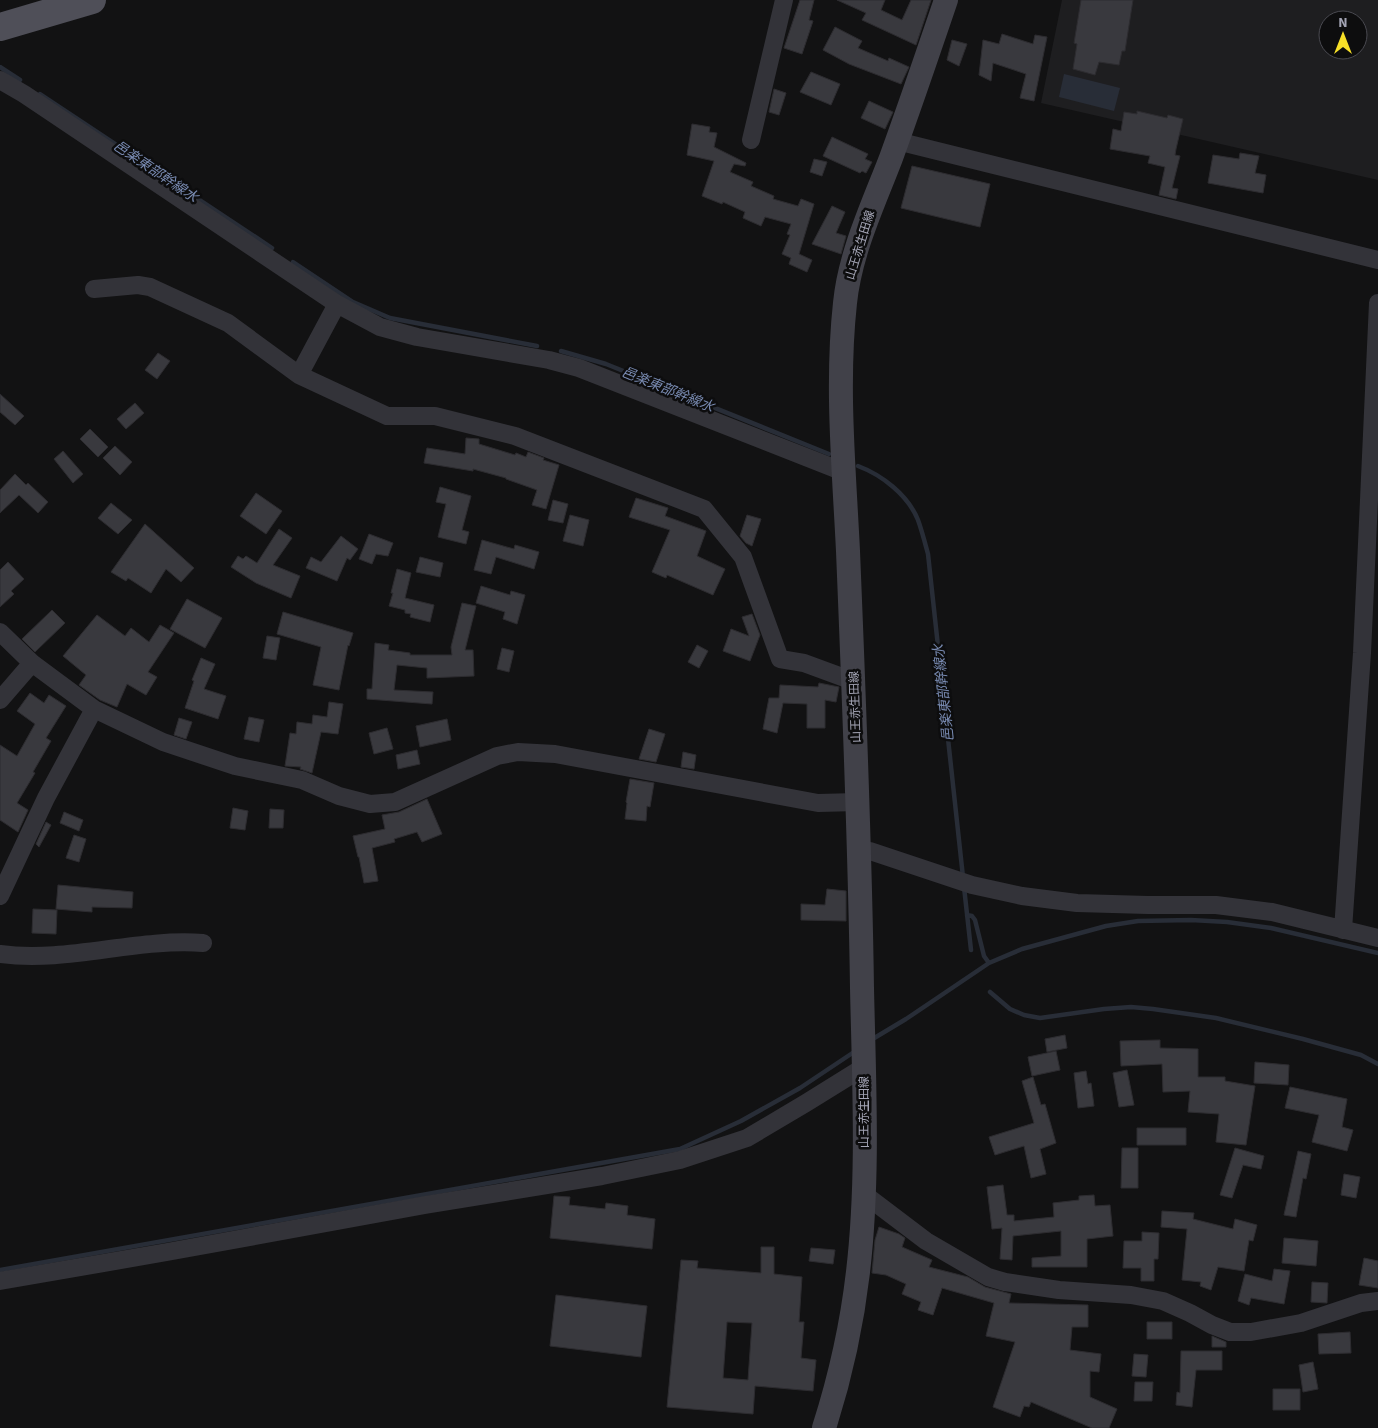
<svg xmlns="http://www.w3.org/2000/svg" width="1378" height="1428" viewBox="0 0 1378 1428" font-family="'Source Sans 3','Noto Sans JP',sans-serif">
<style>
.built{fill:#1e1e20;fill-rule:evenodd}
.water{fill:#282d37}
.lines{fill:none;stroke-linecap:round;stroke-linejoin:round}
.stream{stroke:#282d37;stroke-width:4.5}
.building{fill:#39393e;stroke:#2d2c30;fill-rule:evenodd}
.street{stroke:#333339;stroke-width:18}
.secondary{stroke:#414149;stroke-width:24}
.primary{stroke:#4f4f58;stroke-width:28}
.labels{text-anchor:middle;stroke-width:5;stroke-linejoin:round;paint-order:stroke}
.street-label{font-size:12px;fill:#a3a4b4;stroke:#0d0d0e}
.water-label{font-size:14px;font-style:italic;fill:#788ab1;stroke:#0d0d0e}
</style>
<rect width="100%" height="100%" fill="#121213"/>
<path class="built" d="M1062 0H1378V180L1041 103ZM1328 20H1358V50H1328Z"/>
<path class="water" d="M1064 74 1120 88 1114 111 1059 97Z"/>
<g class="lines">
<path class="stream" d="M0 67 20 80
M40 94 272 248
M293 262 353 302 390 318 537 346
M561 351 606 364 829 454
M858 466C882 475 908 495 918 520 922 531 925 543 928 554L963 877
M964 887 971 950
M967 915 972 916 975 920 984 956 989 963
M990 992 1010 1009 1024 1015 1040 1018 1104 1009 1131 1007 1153 1009 1216 1018 1303 1039 1361 1055 1378 1064
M871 1040 906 1019 989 963 1022 949 1106 926 1138 921 1191 920 1227 922 1271 928 1378 953
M0 1270 680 1149 741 1121 800 1088 857 1050"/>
</g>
<path class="building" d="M800 0H814L809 20 813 21 802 54 784 48Z
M837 0H885L881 10 902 20 911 0H931L916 45 862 20 866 13Z
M1081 0H1133L1125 51H1122L1119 65 1099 62 1095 75 1073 69 1077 44 1074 43Z
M835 27 862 41 858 48 888 61 889 58 909 67 901 84 849 64 823 50Z
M1002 34 1033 44 1035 35 1047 37 1034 101 1020 98 1026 74 993 63 991 81 979 75 983 40 999 44Z
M952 40 967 44 959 66 947 60Z
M811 72 840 84 831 105 800 92Z
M774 89 786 93 779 115 769 112Z
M869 101 893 112 885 129 861 118Z
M1137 111 1167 118 1168 115 1183 119 1176 149 1175 155 1180 156 1172 188 1178 189 1176 199 1159 195 1165 167 1148 163 1150 156 1110 149 1113 129 1121 131 1124 112 1137 114Z
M692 124 710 127 709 132 717 133 714 147 746 163 745 166 734 164 730 172 753 182 751 186 774 196 773 199 798 206 801 199 814 204 799 254 812 260 807 272 789 264 791 258 782 254 790 235 787 234 791 224 765 217 761 226 743 218 745 212 723 202 722 204 702 196 714 161 687 155Z
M832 137 868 154 865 159 872 162 866 173 862 171 860 173 823 156Z
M1240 153 1259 156 1255 173 1266 175 1263 193 1208 183 1213 155 1239 159Z
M814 159 827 162 822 176 810 172Z
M912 166 990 184 980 227 901 208Z
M832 206 845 212 836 233 846 236 841 254 812 244Z
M158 353 170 361 157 379 145 370Z
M0 394 24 416 15 425 0 412Z
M135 403 144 413 126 429 117 419Z
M90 429 108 447 98 457 80 439Z
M466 438 479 439V444L515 455 516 453 526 457 528 452 544 458 543 460 559 465 546 509 532 505 537 490 506 479V478L473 469V471L424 463 427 448 465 454Z
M115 446 132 462 120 475 103 458Z
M63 451 83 474 73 483 54 459Z
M15 474 26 485 28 483 48 502 38 513 19 495 0 513V490Z
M440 487 471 496 462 530 469 532 466 544 438 537 446 504 436 502Z
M256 493 282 511 266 534 240 516Z
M636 498 668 508 665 516 706 531 697 556 725 569 713 595 667 575 666 578 652 572 670 530 629 517Z
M553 500 568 504 563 523 548 520Z
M111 503 132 520 118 534 98 518Z
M570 515 589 520 583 546 563 541Z
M747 515 761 519 752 546 746 543 740 536Z
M145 524 194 568 181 582 166 569 151 593 128 578 126 581 111 572Z
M279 529 292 538 273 565 300 576 291 598 256 583 231 567 238 556 243 559 246 556 257 563Z
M369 534 393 543 388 556 376 554 372 564 359 559Z
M341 536 358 549 350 560 347 558 337 581 306 568 311 557 321 562Z
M482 540 514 549 515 545 539 552 534 569 496 557 491 574 474 570Z
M420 557 443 563 440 577 416 572Z
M8 562 24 579 11 591 14 594 0 607V570Z
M397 569 411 573 405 598 434 605 430 622 410 617 411 614 405 613V610L389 606 393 593H391Z
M481 586 510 595 511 591 525 595 517 624 503 619 505 612 476 603Z
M187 599 222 618 205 648 170 629Z
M462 603 476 606 465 650H473L474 676 427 678V668L397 665 394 690 433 692 432 704 367 699V689H372L375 643 389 645 388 650 410 653V655H452L451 647Z
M52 610 65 623 35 652 22 639Z
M283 612 353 633 349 646 348 645 339 690 313 685 321 647 277 634Z
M752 614 760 635 750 661 723 651 731 629 749 636 742 617Z
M97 615 125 636 131 628 149 642 160 625 174 633 148 672 157 677 146 695 127 684 117 707 100 700 79 685 86 675 63 656Z
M267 636 280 638 276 660 263 658Z
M697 645 708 651 699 668 688 662Z
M502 648 514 651 509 672 497 669Z
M201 658 215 664 204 689 226 696 218 719 185 708 194 681 192 680Z
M819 683 839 687 836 702 825 700V728H807V704L783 703 777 733 763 729 769 698H779L780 685 818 687Z
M30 693 44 703 49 695 66 706 46 738 51 741 33 772 35 773 17 803 28 810 18 832 0 820V745L17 756 35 724 17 711Z
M329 702 343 704 338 734 321 732 312 773 300 769 301 767 285 766 290 733 296 734 297 722 312 724 313 715 327 717Z
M249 717 264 720 259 742 244 739Z
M179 718 192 722 186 739 174 735Z
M447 719 451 740 420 747 416 726Z
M387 728 393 749 374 754 369 733Z
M649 729 665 734 656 762 639 759Z
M417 750 420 764 398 769 396 755Z
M683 752 696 755 694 769 681 767Z
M630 779 654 783 650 807 647 806 646 821 625 819 627 803 626 802Z
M427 799 442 834 422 842 417 832 394 839 395 842 372 848 378 881 364 883 359 857H358L353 836 385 829 382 815 399 812Z
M233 808 248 811 245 830 230 828Z
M270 809 284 810 283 828H269Z
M64 812 83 820 79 831 60 823Z
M46 822 51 825 39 847 36 844Z
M74 835 86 839 79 862 66 858Z
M58 885 133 892 132 908 92 907V912L56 909Z
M827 889 846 891V921L801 920V904L825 905Z
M33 909 57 910 56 934 32 933Z
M1065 1035 1067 1048 1047 1052 1045 1039Z
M1160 1040V1048L1198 1049V1077H1225V1081L1255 1086 1246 1145 1216 1142 1219 1114 1188 1112 1190 1091 1163 1092 1162 1064 1121 1066 1120 1041Z
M1056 1051 1060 1070 1032 1076 1028 1057Z
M1255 1062 1289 1065 1288 1085 1254 1083Z
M1127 1070 1134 1105 1119 1107 1113 1073Z
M1086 1071 1088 1084 1091 1083 1094 1106 1078 1108 1074 1073Z
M1033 1077 1041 1105 1045 1104 1056 1143 1040 1149 1046 1174 1031 1178 1024 1146 995 1155 989 1137 1034 1123 1022 1081Z
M1290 1087 1347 1099 1342 1127 1353 1130 1347 1151 1312 1142 1319 1115 1285 1108Z
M1137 1128H1186V1145H1137Z
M1122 1148H1138V1188H1121Z
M1235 1148 1264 1156 1261 1169 1243 1165 1232 1198 1220 1195Z
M1298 1151 1311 1154 1306 1179 1303 1178 1296 1217 1284 1215Z
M1344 1174 1360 1177 1356 1198 1341 1195Z
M1003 1185 1007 1215H1014V1221L1054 1217 1053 1203 1079 1200V1196L1094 1195 1095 1206 1110 1205 1113 1236 1087 1239V1267H1032V1258L1061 1256V1231L1013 1236 1012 1260 1000 1259 1002 1228 992 1229 987 1187Z
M554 1196 570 1197 569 1205 605 1209 606 1203 628 1206 627 1215 655 1219 652 1249 550 1238Z
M1162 1211 1194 1213 1193 1219 1233 1229 1235 1219 1257 1225 1253 1241 1249 1240 1244 1271 1218 1267 1211 1290 1200 1286 1201 1282 1182 1280 1187 1229 1161 1227Z
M879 1227 899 1234 905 1238 902 1247 932 1260 929 1267 968 1277 985 1287 1011 1294 1009 1303 1088 1305V1327H1072L1070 1350 1101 1354 1099 1372 1090 1371V1397L1117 1409 1109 1428H1092L1031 1402 1029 1407 1024 1406 1020 1417 993 1407 1015 1342 986 1336 994 1303 942 1288 933 1315 918 1310 921 1302 902 1294 906 1284 886 1275 872 1273 875 1240Z
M1142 1232 1159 1233 1158 1259H1154V1281H1141V1268H1123L1124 1241H1142Z
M1284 1238 1318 1241 1316 1266 1282 1263Z
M761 1247H774V1274L802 1277 799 1322H804L801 1358 816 1360 813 1391 755 1386 753 1414 667 1407 681 1260 698 1261 697 1268 761 1273ZM727 1322 752 1323 748 1380 723 1378Z
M811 1248 835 1250 833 1264 809 1261Z
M1364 1258 1378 1261V1288L1359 1285Z
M1274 1269 1290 1271 1284 1304 1251 1298 1249 1305 1238 1301 1245 1274 1272 1281Z
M1312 1282 1328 1283 1327 1303 1311 1302Z
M556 1295 647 1306 641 1357 550 1346Z
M1147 1322H1172V1339H1147Z
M1350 1332 1351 1353 1319 1354 1318 1334Z
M1212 1336 1226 1342V1347H1212Z
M1181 1351H1222V1370H1196L1192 1407 1176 1405 1177 1392 1180 1393Z
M1134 1354 1148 1355 1146 1377 1132 1376Z
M1313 1362 1318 1389 1303 1392 1299 1365Z
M1135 1382H1153L1152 1401H1134Z
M1273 1389H1300V1410H1273Z"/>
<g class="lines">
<path class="street" d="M0 80 24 94 337 304 380 327 417 337 549 360 579 368 844 472
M751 140 784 0
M897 141 1378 260
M94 289 138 285 150 287 228 323 299 375 387 416H435L515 436 704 509 743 557 780 659 804 663 853 681
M299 375 337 304
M0 632 32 663 94 709 163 742 235 766 302 780 339 796 370 804 395 802 497 756 518 752 555 754 818 803 858 802
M0 700 32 663
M860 851H870L972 885 1022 896 1077 903 1148 905H1216L1272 912 1378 938
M0 896 46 798 94 709
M1343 930 1362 653 1378 303
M0 954C68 963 135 938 203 943
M864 1194 926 1241 988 1277 1005 1282 1059 1290 1131 1295 1163 1301 1190 1313 1212 1325 1230 1332H1251L1301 1323 1361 1303 1378 1301
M0 1281 167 1252 425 1205 602 1176 680 1160 747 1138 806 1103 864 1067"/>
<path class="secondary" d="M824 1428C840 1378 852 1324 858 1272 869 1178 864 1082 862 988 860 842 854 697 848 551 844 469 836 385 845 303 850 253 873 205 891 158 910 106 928 53 946 0"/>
<path class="primary" d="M0 27 92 0"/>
</g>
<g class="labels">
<g class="street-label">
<text transform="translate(860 245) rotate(-73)" y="4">山王赤生田線</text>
<text transform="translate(855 707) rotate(-92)" y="4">山王赤生田線</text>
<text transform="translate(864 1112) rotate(-90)" y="4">山王赤生田線</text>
</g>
<g class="water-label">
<text transform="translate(156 171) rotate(34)" y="5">邑楽東部幹線水</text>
<text transform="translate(668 389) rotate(22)" y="5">邑楽東部幹線水</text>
<text transform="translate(943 693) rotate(-96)" y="5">邑楽東部幹線水</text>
</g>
</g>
<g transform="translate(1343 35)"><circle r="24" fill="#0d0d0e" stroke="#494950"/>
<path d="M0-4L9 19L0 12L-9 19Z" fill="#f6df27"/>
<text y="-8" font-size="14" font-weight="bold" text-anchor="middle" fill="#a3a4b4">N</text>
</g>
</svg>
